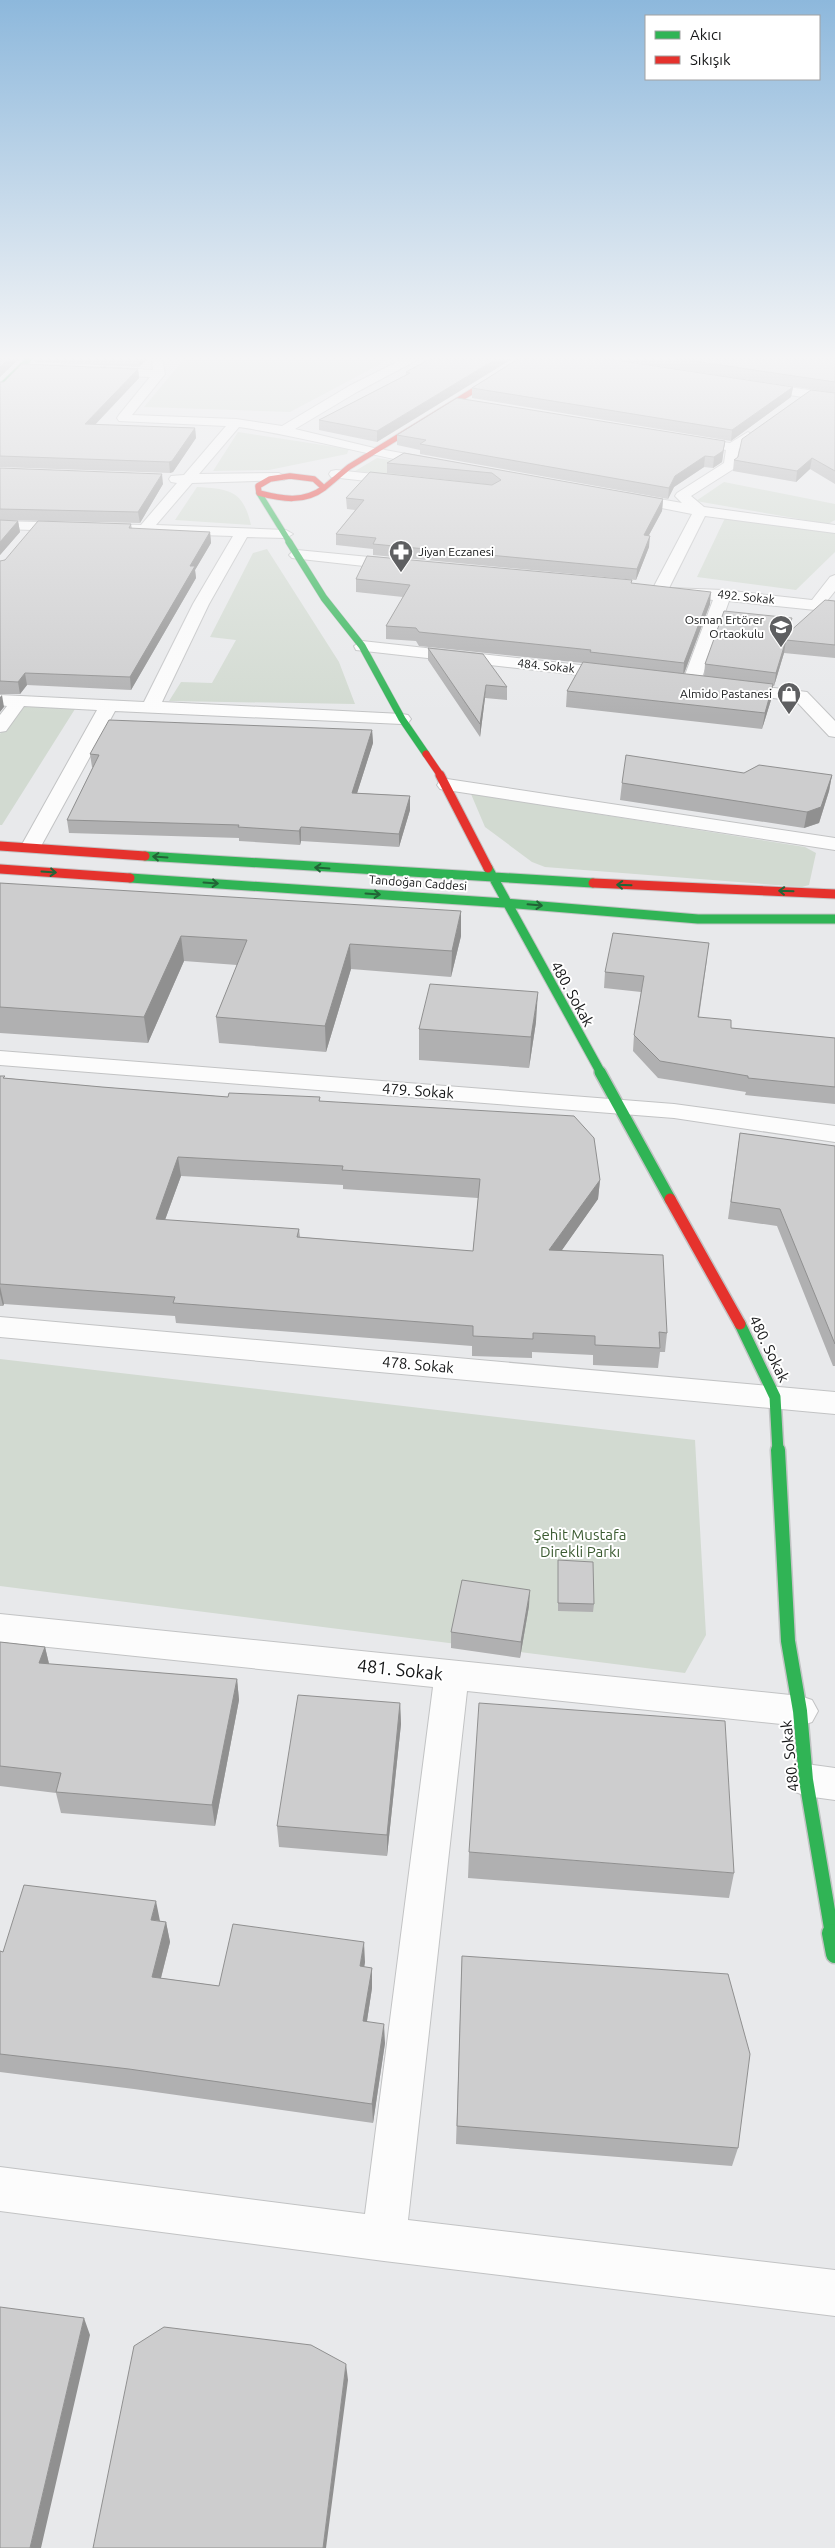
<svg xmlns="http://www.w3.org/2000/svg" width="835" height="2548" viewBox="0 0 835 2548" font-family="Ubuntu,sans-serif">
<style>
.green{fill:#d2dad1}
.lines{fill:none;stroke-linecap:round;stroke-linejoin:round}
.street-casing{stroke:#c2c3c4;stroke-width:2}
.fast-far5-casing{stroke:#c2c3c4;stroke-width:7}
.fast-far4-casing{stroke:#c2c3c4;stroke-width:8}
.fast-far3-casing{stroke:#c2c3c4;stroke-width:11}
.fast-far2-casing{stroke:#c2c3c4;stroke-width:14}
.fast-far1-casing{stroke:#c2c3c4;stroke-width:17}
.fast-casing{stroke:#c2c3c4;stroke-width:21}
.jam-far3-casing{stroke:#c2c3c4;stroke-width:7}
.jam-far2-casing{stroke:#c2c3c4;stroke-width:8}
.jam-far1-casing{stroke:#c2c3c4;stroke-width:11}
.jam-casing{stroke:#c2c3c4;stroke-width:14}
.street{fill:#fcfcfc;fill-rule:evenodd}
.fast-far5{stroke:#30b455;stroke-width:5.5}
.fast-far4{stroke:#30b455;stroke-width:7}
.fast-far3{stroke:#30b455;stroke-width:9}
.fast-far2{stroke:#30b455;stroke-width:11}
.fast-far1{stroke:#30b455;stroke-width:14}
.fast{stroke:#30b455;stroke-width:18}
.jam-far3{stroke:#e5322d;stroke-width:5.5}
.jam-far2{stroke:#e5322d;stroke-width:7}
.jam-far1{stroke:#e5322d;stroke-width:9}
.jam{stroke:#e5322d;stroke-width:11}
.wall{fill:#b0b0b1;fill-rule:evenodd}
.shaded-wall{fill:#909090}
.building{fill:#cdcdce;stroke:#909090;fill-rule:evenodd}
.oneway{stroke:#226436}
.labels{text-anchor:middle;stroke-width:4;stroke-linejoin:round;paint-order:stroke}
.far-poi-label{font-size:12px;fill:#141516;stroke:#fff;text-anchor:end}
.far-street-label{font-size:12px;fill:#141516;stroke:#fff}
.street-label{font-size:15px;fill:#141516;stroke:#fff}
.park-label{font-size:15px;fill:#3b5b31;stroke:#fff}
.near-street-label{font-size:18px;fill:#141516;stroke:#fff}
</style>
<rect width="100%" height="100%" fill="#e8e9eb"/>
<path class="green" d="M184 359H390L290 412 144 407Z
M238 432 349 449 347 454 269 470 213 471Z
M377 458 560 487V494L355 471Z
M724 482 835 504V520L828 524 696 501Z
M197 487C231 489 243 491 251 525L175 520Z
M725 518 835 533V552L796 590 697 577Z
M267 549 339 662 355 704 169 701 181 682 212 683 236 640 210 637 253 553Z
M19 706 75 709 2 825H0V734Z
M471 794 805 847 816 853 809 885 802 887 545 867 532 862 485 827Z
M0 1359 695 1440 706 1635 685 1673 0 1586Z"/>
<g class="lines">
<g class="street-casing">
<path id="street" d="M152 359H162L165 374 132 415 236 419 282 426 349 386 403 359H419L357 392 295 429 374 448 439 460 441 463 439 466 434 467C369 455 305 437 239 427L199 474 279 473 286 477 284 480 192 483 156 525 286 530 293 534 286 538 247 537 209 604 162 702 402 714 408 715 411 719 408 723 402 724 115 711 40 848 37 852H23L20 848 97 710 24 706 6 731 0 732V715L7 706 0 705V695L144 702 193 604 233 536 0 529V521L141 525 177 483 171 482 169 479 171 476 184 475 226 426 119 421 117 418 119 415 150 377 101 375 95 371 101 367 153 370Z
M755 382 835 394V402L751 389V383Z
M748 432 754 436 739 449 735 468 691 496 704 507 835 525V533L705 516 668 590 666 593H654L652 590 692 514 626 501 619 497 626 493 682 503 675 496 677 493 724 463 726 450 683 443 681 440 683 437 730 443Z
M336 470 402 477 409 481 402 485 331 477 329 474 331 471Z
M297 550 400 560 408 565 400 570 292 558 289 555 292 552Z
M835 575V591L827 601 835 602V612L729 601 700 683 697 687H685L682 683 713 600 669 594 667 591 669 588 723 590 812 600 830 577Z
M362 641 616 669 622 670 625 674 622 678 616 679 356 650 354 646Z
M733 683 807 692 835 721V737L829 736 796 701 727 692 724 688 727 684Z
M447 779 835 838V850L440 789 437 785 440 781Z
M0 1051 674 1104 835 1126V1142L674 1118 0 1065Z
M0 1317 835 1392V1414L0 1337Z
M0 1614 800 1696 812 1700 818 1711 812 1722 800 1726 467 1691 408 2220 835 2270V2316L384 2261 0 2211V2167L365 2214 433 1687 0 1642Z
M806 1764 835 1768V1800L806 1796 793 1791 788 1780 793 1769Z"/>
</g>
<g class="fast-far5-casing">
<path id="fast-far5" d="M0 387 29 359
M259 493 290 543"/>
</g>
<g class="fast-far4-casing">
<path id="fast-far4" d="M289 542 324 598 362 646 402 719 426 754"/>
</g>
<g class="fast-far3-casing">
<path id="fast-far3" d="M145 856 593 883
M488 868 601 1073
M130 878 505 903 698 919H835"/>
</g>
<g class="fast-far2-casing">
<path id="fast-far2" d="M600 1072 670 1199
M740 1324 775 1397 778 1452"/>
</g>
<g class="fast-far1-casing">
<path id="fast-far1" d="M778 1450 788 1641 800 1711 806 1780 832 1934"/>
</g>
<g class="fast-casing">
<path id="fast" d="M831 1933 835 1954"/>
</g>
<g class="jam-far3-casing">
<path id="jam-far3" d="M290 476 314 479 324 488C304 503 282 499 259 493L258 486 270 479Z
M324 488 349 467 525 359"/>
</g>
<g class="jam-far2-casing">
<path id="jam-far2" d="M426 754 441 776"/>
</g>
<g class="jam-far1-casing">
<path id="jam-far1" d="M440 775 488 868
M0 846 145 856
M0 869 130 878
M593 883 835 894"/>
</g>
<g class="jam-casing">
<path id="jam" d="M670 1199 740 1324"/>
</g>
<use href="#street" class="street"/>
<use href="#fast-far5" class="fast-far5"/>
<use href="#fast-far4" class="fast-far4"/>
<use href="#fast-far3" class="fast-far3"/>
<use href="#fast-far2" class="fast-far2"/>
<use href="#fast-far1" class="fast-far1"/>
<use href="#fast" class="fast"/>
<use href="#jam-far3" class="jam-far3"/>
<use href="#jam-far2" class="jam-far2"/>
<use href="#jam-far1" class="jam-far1"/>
<use href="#jam" class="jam"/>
</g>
<path class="wall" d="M34 359H147L139 367 35 362Z
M430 359 377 442 319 430V420L406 375V372Z
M612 359H835V393Z
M138 369 139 378 95 425 195 428 196 438 173 472 170 473 0 467V382Z
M793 387 791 397 731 441 472 398V388Z
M835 393V484L810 469 796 482 733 471 734 460Z
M397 435 725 441 722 462 713 468 704 467 674 487 668 499 420 454V450L397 445Z
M404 453 663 499 662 511 649 535V547L636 580 373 555V549L336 545V534L355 510 347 509 346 498 493 485 387 473V463Z
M0 468 163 484 140 523 2 520 18 521 20 532 0 555Z
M131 524 132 529 210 532 211 543 195 570 196 578 131 690 27 685 20 694H0V561Z
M356 579 631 583 710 604 684 674 704 676 705 664 790 632 835 601V658L784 653 774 686H773L771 700 762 729 566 707 567 691 583 663 419 646 416 641 386 639V626L403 597 356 592Z
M428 648 507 687V700L485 698 480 737 428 660Z
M372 730 373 743 357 793 410 796V810L399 847 301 841 300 845 239 841V838L69 833 67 820 93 767H92L90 754Z
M744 773 832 775 829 791 819 823 804 828 620 800 622 783Z
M0 883 461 936 451 977 351 969 326 1052 219 1043 216 1017 237 965 184 961 148 1043 0 1033Z
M707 959 699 1017 731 1028 835 1038V1104L745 1095 746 1092 658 1078 633 1051 634 1035 641 992 604 988 605 972Z
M536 1022 529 1068 419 1060V1029Z
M0 1076 5 1078 102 1087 228 1097 320 1101 600 1180 598 1199 561 1251 667 1333 665 1352H660L658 1368 593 1365V1355L532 1352V1358L472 1356V1346L176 1323 175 1316 4 1304 3 1306H0ZM181 1176 343 1185V1189L478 1198 473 1251 300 1237 299 1229 165 1220Z
M740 1133 835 1146V1366H833L777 1226 728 1219Z
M558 1560 594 1604 593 1612 558 1611Z
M529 1606 520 1658 451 1648V1632Z
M0 1642 45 1647 49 1664 237 1679 239 1700 215 1826 61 1813 56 1793 0 1786Z
M400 1703 401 1724 387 1856 279 1847 277 1826Z
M469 1852 734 1873 729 1898 468 1878Z
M160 1921 166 1922 170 1942 161 1978 219 1986 365 1962 364 1967 372 1968V1988L367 2021 385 2043 373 2123 134 2089 0 2072V1951L3 1952Z
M462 1956 738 2148 732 2166 456 2144Z"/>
<path class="shaded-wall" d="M8 359H19L0 377V367Z
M138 359H147L139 367Z
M496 359H512L377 442V431Z
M138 369 139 378 86 434 85 424Z
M793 387 791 397 731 441 732 430Z
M195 428 196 438 173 472 170 473 169 462Z
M725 441 722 462 713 468 714 457Z
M705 456 704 467 674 487 668 499 669 488 675 476Z
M812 458 810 469 796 482 797 471Z
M162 474 163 484 140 523 138 512Z
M663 499 662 511 643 546 644 535Z
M18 521 20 532 0 555V542Z
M210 532 211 543 195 570 196 578 131 690 130 677 190 566Z
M650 536 649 547 636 580 637 569Z
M711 592 710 604 683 676 684 663Z
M792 618 790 630 787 641V634Z
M786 640 784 653 774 686 776 673Z
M25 673 27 685 20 694 18 682Z
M773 684 771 700 762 729 765 713Z
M486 685 485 698 480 737V724Z
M2 695 4 707 0 712V697Z
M372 730 373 743 353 806 352 793Z
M832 775 829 791 819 823 804 828 807 812Z
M410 796V810L399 847V834Z
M301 827V841L300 845 299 831Z
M461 911V936L451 977 452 951Z
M181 936 184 961 148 1043 144 1017Z
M350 944 351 969 326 1052 325 1026Z
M538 992 536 1022 529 1068 531 1037Z
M178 1157 181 1176 158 1239 156 1219Z
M600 1180 598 1199 548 1270 549 1250Z
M0 1286 4 1304 3 1306 0 1294Z
M530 1590 529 1606 520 1658 521 1642Z
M45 1647 50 1668 39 1663Z
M237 1679 239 1700 215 1826 212 1805Z
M400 1703 401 1724 387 1856V1835Z
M156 1901 160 1921 151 1920Z
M166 1922 170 1942 156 1997 152 1977Z
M364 1942 365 1962 361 1986 360 1966Z
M372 1968V1988L364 2040 363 2021Z
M384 2024 385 2043 373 2123 372 2104Z
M84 2318 90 2335 41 2548H30Z
M346 2364 348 2380 326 2548H323Z"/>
<path class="building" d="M0 359H8L0 367Z
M430 359H496L377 431 319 420 410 373 406 372Z
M518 359H609L793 387 732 430 472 388Z
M680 359H835V382Z
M22 364 138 369 85 424 195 428 172 461 169 462 0 456V382H4Z
M811 390 835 393V471L812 458 797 471 734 460 738 457 742 439Z
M457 398 725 441 723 451 714 457 705 456 675 476 669 488 420 444 426 440 397 435Z
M404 453 663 499 644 535 650 536 637 569 373 544 376 538 336 534 364 500 346 498 370 472 492 485 501 480 492 473 387 463Z
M0 468 162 474 138 512 0 509Z
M0 520 18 521 0 542Z
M38 521 131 524 129 528 210 532 190 566H195L130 677 25 673 18 682 0 681V561L5 560Z
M367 556 632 580 631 583 711 592 684 663 590 652 591 650 419 632 416 628 386 626 410 585 356 579Z
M825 600 835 601V645L786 640 776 673 705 664 724 611 792 618 787 634Z
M428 648 483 654 507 687 486 685 480 724Z
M583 662 773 684 765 713 567 691Z
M109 720 372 730 352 793 410 796 399 834 301 827 299 831 238 827 239 825 67 820 99 755 90 754Z
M626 755 744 773 759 765 832 775 821 807 807 812 622 783Z
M0 883 461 911 452 951 350 944 325 1026 216 1017 247 940 181 936 144 1017 0 1007Z
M613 933 709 943 698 1017 731 1020V1028L835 1038V1087L748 1078V1076L660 1061 634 1035 644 976 605 972Z
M430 984 538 992 531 1037 419 1029Z
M0 1076H5L3 1078 102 1087 228 1097 229 1093 320 1097 319 1101 574 1116 594 1138 600 1180 549 1250 663 1255 667 1333 659 1332 660 1348 595 1345V1336L533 1333V1339L473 1336V1326L173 1303 175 1297 0 1284ZM178 1157 343 1166 342 1170 480 1179 473 1251 297 1237 299 1229 156 1219Z
M740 1133 835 1146V1344L780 1209 731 1202Z
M558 1560 593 1562 594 1604 558 1603Z
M462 1580 530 1590 521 1642 451 1632Z
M0 1642 45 1647 39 1663 237 1679 212 1805 56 1792 61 1773 0 1766Z
M298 1695 400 1703 387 1835 277 1826Z
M479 1703 725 1721 734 1873 469 1852Z
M24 1885 156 1901 151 1920 166 1922 152 1977 219 1986 233 1924 364 1942 360 1966 372 1968 363 2021 384 2024 372 2104 129 2069 0 2054V1951L3 1952Z
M462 1956 728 1974 750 2054 738 2148 457 2126Z
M0 2307 84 2318 30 2548H0Z
M164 2327 311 2345 346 2364 323 2548H93L134 2346Z"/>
<defs><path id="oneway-shaft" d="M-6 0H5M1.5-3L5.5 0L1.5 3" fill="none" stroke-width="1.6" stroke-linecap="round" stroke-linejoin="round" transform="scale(1.25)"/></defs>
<g class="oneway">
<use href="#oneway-shaft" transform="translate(160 857) rotate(-176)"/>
<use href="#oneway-shaft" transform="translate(322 868) rotate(-176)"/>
<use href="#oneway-shaft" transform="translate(49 872) rotate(4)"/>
<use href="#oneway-shaft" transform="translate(211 883) rotate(4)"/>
<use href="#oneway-shaft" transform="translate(624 885) rotate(-178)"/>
<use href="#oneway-shaft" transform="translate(786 891) rotate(-178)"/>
<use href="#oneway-shaft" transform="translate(373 894) rotate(4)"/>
<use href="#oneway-shaft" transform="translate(535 905) rotate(5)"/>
</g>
<linearGradient id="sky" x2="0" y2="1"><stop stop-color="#8db8dc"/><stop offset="0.5" stop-color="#f5f5f6"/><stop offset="1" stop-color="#f5f5f6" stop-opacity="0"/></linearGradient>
<rect width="835" height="716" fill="url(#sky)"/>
<defs>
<g id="pharmacy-pin" transform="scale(1.25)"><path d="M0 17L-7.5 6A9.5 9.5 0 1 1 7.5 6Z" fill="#5e5f61" stroke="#fff"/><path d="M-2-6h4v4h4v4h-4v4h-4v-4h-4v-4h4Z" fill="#fff"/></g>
<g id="school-pin" transform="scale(1.25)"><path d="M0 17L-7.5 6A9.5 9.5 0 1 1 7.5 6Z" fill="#5e5f61" stroke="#fff"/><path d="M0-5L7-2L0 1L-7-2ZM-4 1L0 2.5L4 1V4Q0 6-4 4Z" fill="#fff"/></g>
<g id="shop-pin" transform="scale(1.25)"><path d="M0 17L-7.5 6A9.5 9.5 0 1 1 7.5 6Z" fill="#5e5f61" stroke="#fff"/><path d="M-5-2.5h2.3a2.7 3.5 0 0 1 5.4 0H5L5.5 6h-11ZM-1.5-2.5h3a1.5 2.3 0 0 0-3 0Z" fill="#fff"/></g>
</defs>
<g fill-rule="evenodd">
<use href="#pharmacy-pin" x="401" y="552"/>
<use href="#school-pin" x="781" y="627"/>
<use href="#shop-pin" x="789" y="694"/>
</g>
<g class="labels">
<g class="far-poi-label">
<text x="418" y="556" text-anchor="start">Jiyan Eczanesi</text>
<text x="764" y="624">Osman Ertörer<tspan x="764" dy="14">Ortaokulu</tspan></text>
<text x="772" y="698">Almido Pastanesi</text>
</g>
<g class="far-street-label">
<text transform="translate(746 597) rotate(6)" y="4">492. Sokak</text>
<text transform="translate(546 666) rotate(6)" y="4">484. Sokak</text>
<text transform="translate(418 883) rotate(4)" y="4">Tandoğan Caddesi</text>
</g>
<g class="street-label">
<text transform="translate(572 994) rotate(61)" y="5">480. Sokak</text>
<text transform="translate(418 1091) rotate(4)" y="5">479. Sokak</text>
<text transform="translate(769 1349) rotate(64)" y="5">480. Sokak</text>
<text transform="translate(418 1365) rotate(5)" y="5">478. Sokak</text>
<text transform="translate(790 1756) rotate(-96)" y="5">480. Sokak</text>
</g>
<g class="park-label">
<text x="580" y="1540">Şehit Mustafa<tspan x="580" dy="17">Direkli Parkı</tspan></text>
</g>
<g class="near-street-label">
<text transform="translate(400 1670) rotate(6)" y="6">481. Sokak</text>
</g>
</g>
<rect x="645" y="15" width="175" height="65" fill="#ffffff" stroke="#a1a1a2"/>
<rect x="655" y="31" width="25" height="8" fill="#30b455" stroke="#a1a1a2"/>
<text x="690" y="40" font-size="15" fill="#141516">Akıcı</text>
<rect x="655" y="56" width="25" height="8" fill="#e5322d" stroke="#a1a1a2"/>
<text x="690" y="65" font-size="15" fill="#141516">Sıkışık</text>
</svg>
